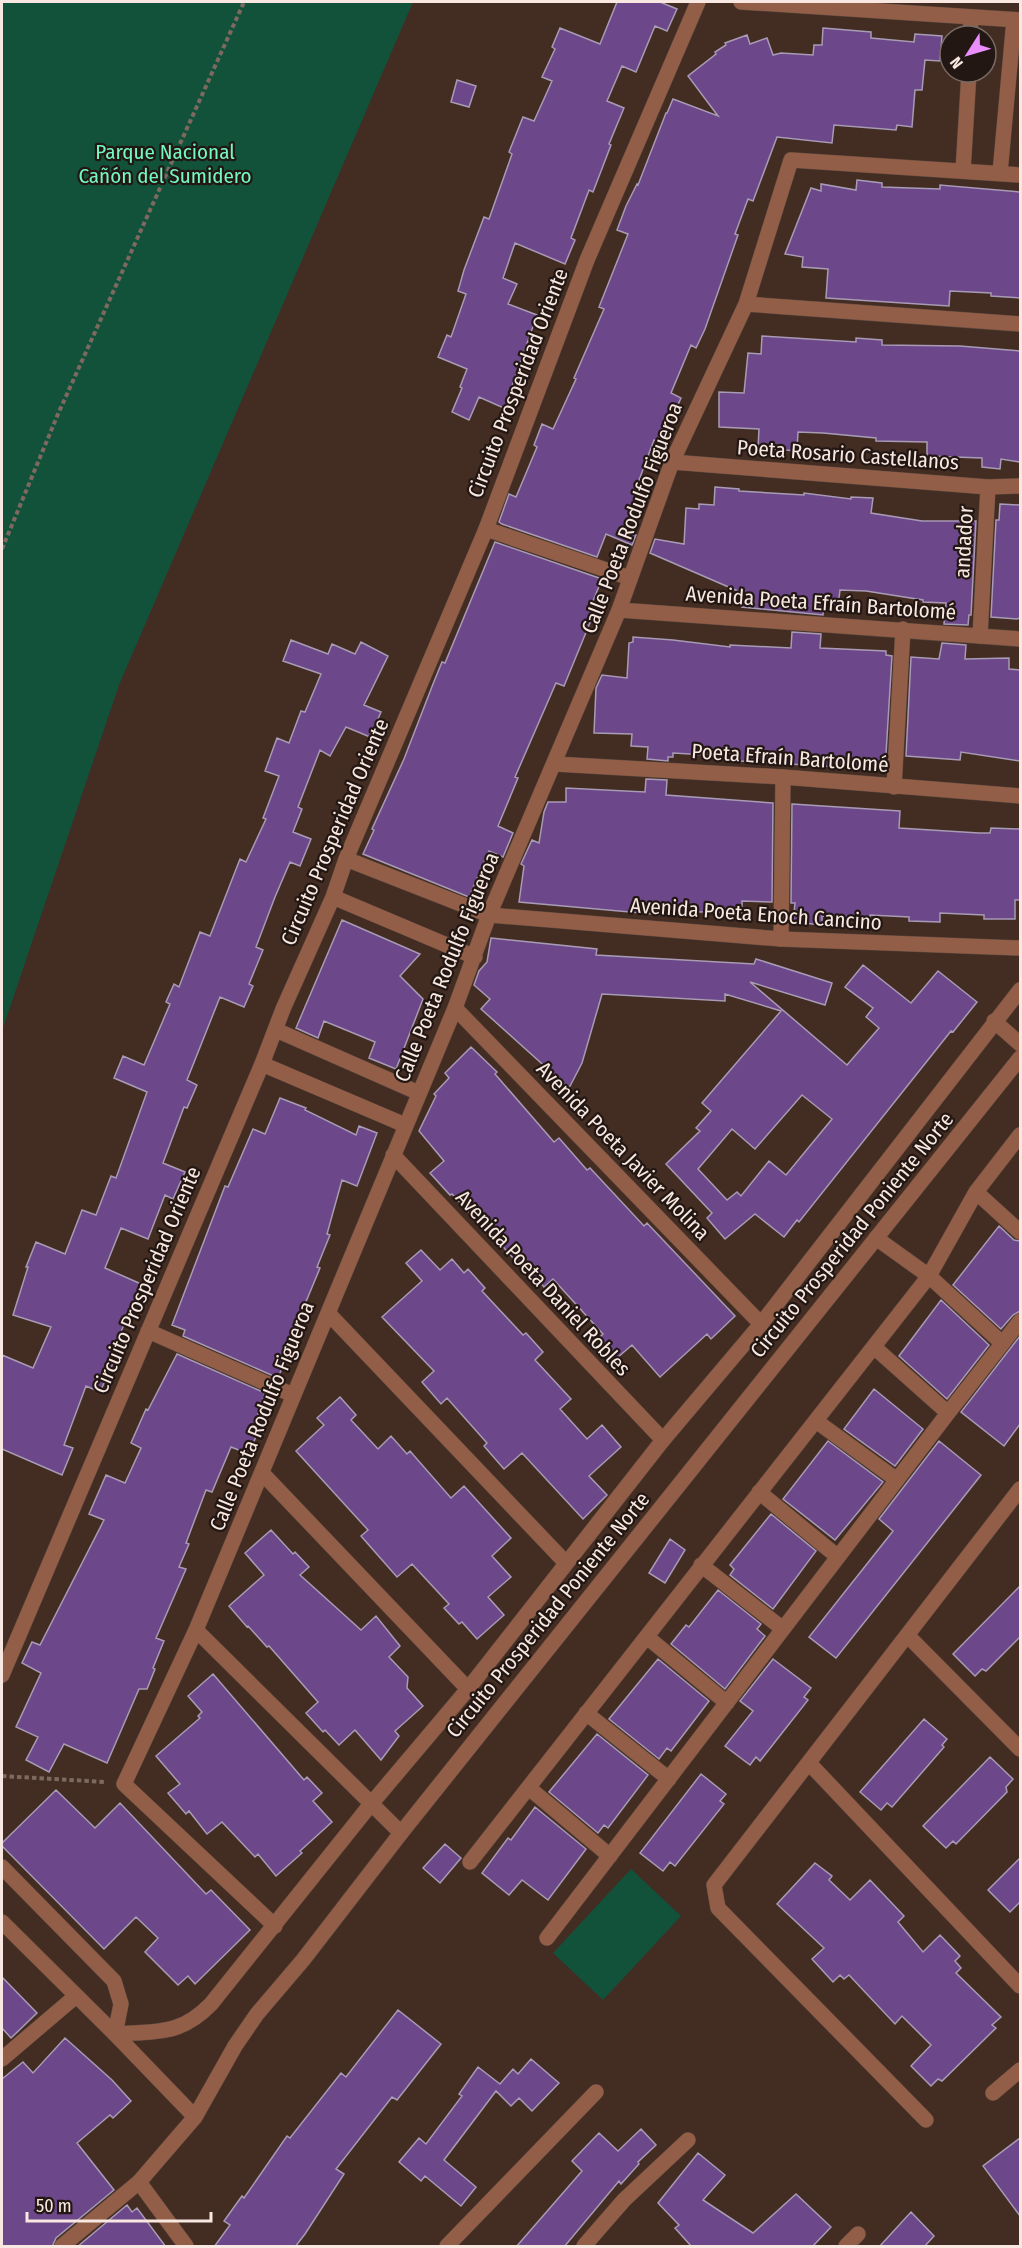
<svg xmlns="http://www.w3.org/2000/svg" width="1022" height="2248" viewBox="0 0 1022 2248" font-family="'Fira Sans Condensed',sans-serif">
<style>
.green{fill:#12523b}
.building{fill:#6c4789;stroke:#a89bb5;stroke-width:1.5;fill-rule:evenodd}
.lines{fill:none;stroke-linecap:round;stroke-linejoin:round}
.pedestrian-casing{stroke:#604a41;stroke-width:16}
.minor-casing{stroke:#604a41;stroke-width:16}
.tertiary-casing{stroke:#604a41;stroke-width:16}
.path{stroke:#7e6960;stroke-width:4;stroke-dasharray:4.5 3;stroke-linecap:butt}
.pedestrian{stroke:#925e47;stroke-width:15}
.minor{stroke:#925e47;stroke-width:15}
.tertiary{stroke:#925e47;stroke-width:15}
.labels{text-anchor:middle;stroke-width:4.5;stroke-linejoin:round;paint-order:stroke}
.park-label{font-size:21px;fill:#74f8c2;stroke:#221713}
.street-label{font-size:21px;fill:#f8e8e1;stroke:#221713}
</style>
<rect width="100%" height="100%" fill="#432c22"/>
<path class="green" d="M2 2H413L119 685 2 1031Z
M631 1869 681 1916 603 2000 553 1953Z"/>
<path class="building" d="M617 2H660L677 9 667 31 655 26 636 72 622 66 607 101 624 108 609 144 611 145 593 192 589 190 571 238 575 240 565 264 515 243 503 278 517 284 508 304 537 315 511 389 513 390 506 409 479 397 469 420 452 412 462 388 460 387 467 369 438 357 447 335 451 337 466 294 458 291 464 270 484 217 489 219 512 154 509 152 523 117 534 121 552 81 542 77 555 49 552 47 560 28 600 44Z
M823 28 871 32V38L914 42 915 34 942 36 940 61 925 60 922 90H915L912 127 897 125 896 130 834 125 832 143 777 137 753 201 748 199 735 234 738 235 705 329 696 348 691 345 671 393 681 398 670 422 666 420 657 441 654 440 635 491 641 493 626 533 636 535 632 545 606 534 597 557 502 524 499 522 509 494 516 497 537 447 534 445 542 424 553 429 576 379 574 378 604 309 599 307 628 234 617 230 626 206 637 184 638 185 666 113H667L673 99 718 116 688 76 716 54 715 52 726 45 725 43 747 35 750 44 767 38 773 55 781 53 813 55 814 45H822Z
M457 80 476 86 469 107 451 102Z
M857 180 882 183V187L940 189V185L1020 192V298L991 296V293L950 291 949 306 826 298 828 269 802 267 803 257 785 254 811 188 821 191V184L856 190Z
M762 336 856 342V338L882 340V345L960 346 1020 351V462L1001 459 1000 469 982 467V458L927 456V442L876 441V438L823 433 798 432 797 451 758 448 759 429 719 427V392L744 393 748 353 761 354Z
M715 487 739 489V491L804 495V493L851 499V497L873 498 871 513 922 521H976L971 615H969L968 625 944 624 946 603 923 602V600L866 591 840 590 838 607 824 606 823 615 742 607 747 595 650 553 655 539 684 544 686 508 699 509V504L714 505Z
M1000 504 1020 505V618L1017 619 991 617 996 520H999Z
M495 542 602 579 589 611 594 613 564 686 556 683 515 777 518 778 498 826 513 833 503 857 489 851 469 897 363 854 374 830 372 829 404 759 433 684 442 662 445 663Z
M792 632 821 634 820 648 886 651V655L892 656 885 770 724 760V756L673 753V757H668V761L647 759 648 747 631 746 632 734 594 733 596 688 602 675 627 678 629 643 633 642V637L673 640 730 647V645L791 648Z
M291 640 328 654 332 644 355 654 361 642 388 656 364 705 381 712 370 737 346 727 330 756 320 750 298 807 302 809 293 832 311 839 300 866 290 862 275 897 256 947 263 950 249 984 253 986 244 1007 220 997 187 1080 197 1085 187 1108 184 1107 163 1163 185 1172 173 1199 165 1195 148 1239 121 1228 105 1268 141 1284 118 1339 123 1341 100 1392 86 1386 64 1445 73 1448 62 1475 2 1449V1355L33 1368 51 1327 13 1315 28 1267H26L36 1242 65 1254 82 1210 96 1215 111 1176 116 1178 147 1092 114 1078 123 1056 144 1065 170 1004 166 1002 174 984 179 987 200 932 210 936 240 859 246 862 266 819 263 818 279 776 265 771 277 738 289 743 301 711 305 712 321 674 283 661Z
M942 643 966 645 965 659 1009 658V669L1020 670V761L961 752 960 760 906 756 911 657 939 659Z
M646 779 667 780 666 795 773 803 772 902 742 901V913L663 911V915L519 902 524 866 521 864 532 840 539 843 544 812 548 802H566V788L645 792Z
M792 804 900 811 899 828 979 833H990L991 828 1020 829V900H1015V919H984V915L940 913V922L909 921V917L870 915V917L822 916V925L793 922 795 903H791Z
M342 920 420 954 400 976 423 999 396 1069 369 1058 375 1042 324 1021 318 1038 296 1028Z
M491 938 597 949 596 955 754 964 756 959 832 983 825 1005 750 982 847 1065 879 1028 866 1017 873 1008 845 987 863 965 911 1003 938 971 977 1002 953 1032 951 1031 799 1222 797 1220 784 1237 755 1214 725 1239 707 1218 712 1213 666 1164 700 1131 696 1128 711 1111 702 1103 781 1011 725 994V1001L602 994 582 1063 569 1088 481 1009 490 999 474 985 479 971 487 962ZM802 1095 832 1119 786 1175 769 1161 741 1196 737 1192 727 1200 698 1169 732 1129 755 1149Z
M471 1047 497 1072 495 1074 554 1142 559 1138 587 1170 590 1168 644 1226 647 1223 735 1316 711 1339 707 1334 660 1377 632 1345 617 1358 599 1338 603 1334 553 1279 544 1287 524 1265 521 1267 471 1211 469 1212 452 1194 450 1195 430 1173 444 1161 419 1131 436 1096 434 1094 449 1078 445 1073Z
M280 1098 306 1108 305 1110 356 1135 359 1126 377 1133 357 1186 342 1180 327 1234 330 1235 317 1267 320 1268 283 1357 286 1358 278 1378 183 1336 185 1330 172 1325 225 1186 228 1187 253 1129 265 1134Z
M999 1226 1014 1240 1020 1241V1311L1013 1315 1001 1329 953 1285Z
M421 1250 440 1270 452 1259 464 1273 468 1269 485 1288 482 1291 523 1335 526 1333 543 1352 535 1360 571 1399 560 1409 587 1439 602 1425 621 1447 589 1476 607 1495 583 1519 522 1453 504 1469 484 1446 487 1443 447 1398 441 1404 422 1382 434 1371 382 1317 422 1281 406 1263Z
M941 1300 989 1345 947 1399 899 1356Z
M1020 1336V1424L1004 1446 961 1412Z
M177 1354 265 1393 254 1427 259 1429 249 1454 231 1447 212 1492 206 1490 186 1543 189 1544 179 1567 186 1569 156 1638 164 1641 153 1668 155 1669 147 1689H139L107 1763 64 1744 49 1772 26 1760 38 1737 16 1727 41 1673 22 1663 32 1642 40 1645 104 1520 89 1514 106 1475 125 1483 141 1448 131 1443 146 1409 148 1410Z
M874 1389 923 1429 895 1466 844 1429Z
M340 1397 356 1415 351 1420 378 1449 391 1436 407 1454 410 1451 451 1498 464 1486 511 1538 492 1556 511 1577 488 1597 504 1615 477 1639 462 1622 459 1624 444 1608 449 1604 412 1564 397 1577 361 1536 368 1530 296 1451 324 1425 317 1418Z
M828 1441 883 1482 835 1540 783 1499Z
M939 1441 981 1475 836 1658 809 1637 893 1531 879 1519Z
M771 1514 816 1551 773 1609 730 1575 734 1569 730 1565Z
M271 1530 293 1554 295 1552 309 1567 300 1575 361 1630 376 1616 400 1646 389 1657 408 1677 407 1688 423 1706 395 1731 399 1736 381 1760 355 1730 339 1745 325 1730 323 1732 306 1713 318 1702 269 1646 267 1647 248 1626 247 1627 229 1606 264 1575 245 1553Z
M670 1539 685 1550 665 1583 649 1573Z
M1020 1586V1637L986 1671 982 1669 975 1676 953 1654Z
M718 1590 761 1624 757 1629 765 1636 725 1689 671 1644 686 1625 689 1627Z
M658 1659 709 1701 671 1751 667 1748 659 1759 609 1719Z
M773 1659 811 1688 804 1697 808 1700 760 1761 756 1757 750 1765 725 1746 753 1711 740 1701Z
M213 1674 304 1780 307 1777 322 1793 313 1801 332 1822 300 1851 302 1853 276 1876 258 1854 255 1857 222 1822 207 1834 189 1811 186 1814 168 1793 180 1784 156 1756 200 1718 198 1716 202 1712 188 1696Z
M924 1719 947 1739 942 1745 944 1747 892 1807 887 1803 881 1810 860 1792Z
M597 1734 648 1775 608 1828 604 1825 598 1833 549 1792Z
M990 1757 1013 1779 1006 1787 1007 1792 956 1844 953 1841 946 1848 923 1826Z
M701 1774 726 1794 720 1801 724 1804 675 1866 670 1862 663 1871 640 1853Z
M56 1790 95 1828 120 1803 206 1894 211 1890 250 1930 195 1984 188 1976 178 1985 145 1952 158 1938 136 1917 104 1949 2 1846V1843Z
M535 1807 586 1849 548 1900 522 1880 509 1895 482 1873 508 1838 511 1840Z
M445 1844 461 1858 440 1883 423 1868Z
M1020 1858V1902L1010 1912 988 1890Z
M815 1863 832 1876 829 1880 850 1900 870 1880 904 1916 898 1922 923 1952 940 1935 960 1956 955 1961 961 1968 956 1973 1001 2017 992 2025 996 2028 942 2081 938 2079 931 2086 911 2066 931 2045 902 2016 895 2024 849 1975 844 1979 840 1975 833 1982 812 1959 824 1948 777 1904Z
M2 1977 37 2013 11 2038 2 2028Z
M398 2010 441 2044 397 2100 392 2097 336 2169 344 2174 305 2234 295 2247H214L230 2225 224 2221 242 2196 244 2198 287 2136 290 2138 341 2073 346 2077Z
M65 2038 112 2080 131 2101 113 2118 110 2115 77 2143 114 2190 56 2238 52 2247H2V2079L23 2062 33 2073Z
M531 2059 559 2083 532 2111 519 2098 511 2106 496 2091 444 2160 476 2187 461 2206 425 2176 421 2181 399 2162 419 2138 426 2144 462 2096 459 2094 478 2067 500 2084 513 2069 518 2074Z
M641 2129 656 2145 638 2162 639 2164 621 2184 619 2181 564 2247H516L582 2171 572 2161 599 2133 618 2151Z
M1020 2138V2216L983 2166Z
M698 2153 725 2175 703 2200 753 2233 796 2194 831 2227 812 2247H692L675 2228 679 2225 658 2203Z
M127 2205 132 2212 137 2208 166 2247H77Z
M911 2212 934 2236 924 2247H879Z"/>
<g class="lines">
<g class="pedestrian-casing">
<path id="pedestrian" d="M486 529 630 578
M980 636 988 487
M894 787 903 629
M781 939 783 777
M976 1192 1020 1232
M876 1238 929 1276 1002 1343
M874 1347 948 1413
M816 1421 897 1480
M759 1492 838 1557
M701 1565 783 1629
M647 1637 727 1703
M586 1713 669 1779
M529 1788 610 1856
M470 1862 929 1276 976 1192 1020 1135
M547 1938 948 1413 1020 1321"/>
</g>
<g class="minor-casing">
<path id="minor" d="M741 2 1020 20
M970 36 971 17
M963 171 969 72
M1000 173 1014 20
M746 304 1020 324
M672 462 988 487 1020 486
M619 610 1020 639
M555 764 783 777 1020 796
M346 859 489 915 781 939 1020 948
M333 897 475 957
M455 1008 761 1324
M994 1021 1020 1044
M276 1030 419 1093
M262 1064 405 1125
M393 1155 663 1440
M328 1313 566 1563
M148 1331 293 1395
M262 1473 468 1689
M196 1630 401 1833
M908 1636 1020 1749
M2 1675 262 1064 283 1009 333 897 346 859 486 529 587 260 698 2
M809 1763 1020 1986
M2 1867 114 1981 121 2004 115 2034
M2 1922 115 2034
M275 1926 124 1784 196 1630 455 1008 489 915 619 610 672 462 746 304 791 160 1020 175
M2 2059 76 1996
M993 2093 1020 2070
M926 2120 718 1908 714 1885 1020 1489
M139 2182 186 2246
M447 2246 596 2092
M584 2246 624 2200 688 2140
M846 2246 858 2234"/>
</g>
<g class="tertiary-casing">
<path id="tertiary" d="M115 2034C156 2031 180 2036 211 2004L371 1804 468 1689 663 1440 761 1324 1020 990
M115 2034 195 2117
M62 2246 139 2182 195 2117 235 2046 257 2014 303 1960 401 1833 1020 1058"/>
</g>
<path class="path" d="M2 549 58 414 244 2
M2 1776 105 1782"/>
<use href="#pedestrian" class="pedestrian"/>
<use href="#minor" class="minor"/>
<use href="#tertiary" class="tertiary"/>
</g>
<g class="labels">
<g class="park-label">
<text x="165" y="159">Parque Nacional<tspan x="165" dy="24">Cañón del Sumidero</tspan></text>
</g>
<g class="street-label">
<text transform="translate(518 383) rotate(-69)" y="7">Circuito Prosperidad Oriente</text>
<text transform="translate(848 455) rotate(4)" y="7">Poeta Rosario Castellanos</text>
<text transform="translate(632 518) rotate(-69)" y="7">Calle Poeta Rodulfo Figueroa</text>
<text transform="translate(964 542) rotate(-87)" y="7">andador</text>
<text transform="translate(821 603) rotate(4)" y="7">Avenida Poeta Efraín Bartolomé</text>
<text transform="translate(790 758) rotate(4)" y="7">Poeta Efraín Bartolomé</text>
<text transform="translate(335 832) rotate(-67)" y="7">Circuito Prosperidad Oriente</text>
<text transform="translate(756 914) rotate(4)" y="7">Avenida Poeta Enoch Cancino</text>
<text transform="translate(447 967) rotate(-68)" y="7">Calle Poeta Rodulfo Figueroa</text>
<text transform="translate(623 1151) rotate(46)" y="7">Avenida Poeta Javier Molina</text>
<text transform="translate(852 1235) rotate(-51)" y="7">Circuito Prosperidad Poniente Norte</text>
<text transform="translate(147 1280) rotate(-67)" y="7">Circuito Prosperidad Oriente</text>
<text transform="translate(543 1283) rotate(47)" y="7">Avenida Poeta Daniel Robles</text>
<text transform="translate(262 1416) rotate(-68)" y="7">Calle Poeta Rodulfo Figueroa</text>
<text transform="translate(548 1615) rotate(-51)" y="7">Circuito Prosperidad Poniente Norte</text>
</g>
</g>
<rect width="1022" height="2248" fill="none" stroke="#f8e8e1" stroke-width="6"/>
<g transform="translate(968 54) rotate(233)"><circle r="28" fill="#221713" stroke="#786b65" stroke-width="1.5"/>
<path d="M0-4.5L10 22L0 15L-10 22Z" fill="#ea8dfd"/>
<text y="-9" font-size="16" font-weight="bold" text-anchor="middle" fill="#f8e8e1">N</text>
</g>
<path d="M27 2212v9h184v-9" fill="none" stroke="#f8e8e1" stroke-width="3"/>
<text x="36" y="2212" font-size="18" fill="#f8e8e1" stroke="#221713" stroke-width="4.5" paint-order="stroke">50 m</text>
</svg>
